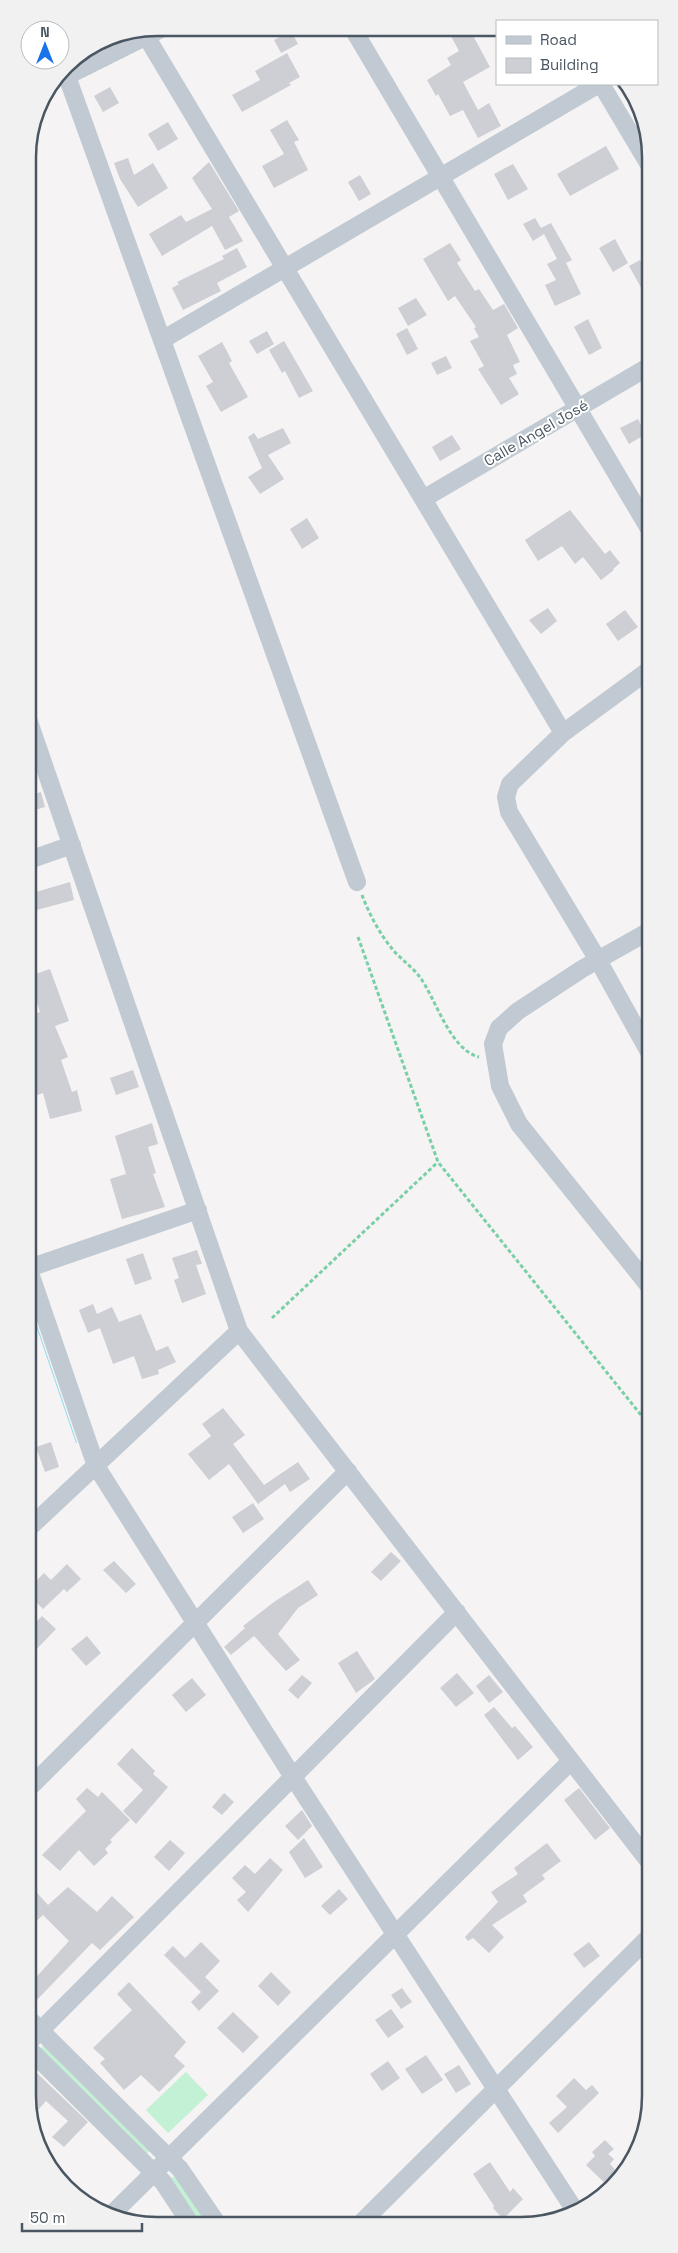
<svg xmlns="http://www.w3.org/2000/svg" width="678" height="2253" viewBox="0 0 678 2253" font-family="'Space Grotesk',sans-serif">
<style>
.green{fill:#c3f1d5}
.water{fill:#90daee}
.building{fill:#cdcfd5}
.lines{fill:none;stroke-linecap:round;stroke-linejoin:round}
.path{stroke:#7ad0a6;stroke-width:3;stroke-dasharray:4 2.5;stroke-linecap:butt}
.minor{stroke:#c1cad2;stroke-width:18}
.labels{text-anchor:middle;stroke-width:4;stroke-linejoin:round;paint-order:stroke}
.street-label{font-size:15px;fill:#4a5661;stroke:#fff}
.rim{fill:none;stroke:#4a5661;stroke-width:2.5}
</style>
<rect width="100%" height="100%" fill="#f5f3f3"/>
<path class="green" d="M44 2045 150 2150 147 2154 40 2049Z
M186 2072 208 2095 168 2133 146 2110Z
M175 2176 207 2223H197L171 2178Z"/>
<path class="water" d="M29 1302 77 1443H76L29 1305Z"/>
<path class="building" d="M447 29 470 30 490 67 463 82 478 110 489 103 501 126 478 138 463 110 450 116 438 94 436 96 427 80 451 65 447 58 459 51Z
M291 31 298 44 281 53 274 40Z
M287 53 300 77 289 83 291 85 242 112 232 95 260 80 255 71Z
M110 87 119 103 103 112 94 96Z
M287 120 299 140 294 142 308 170 274 188 262 166 284 154 270 130Z
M168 122 178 139 158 151 148 134Z
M606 146 619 169 570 196 557 174Z
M128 158 134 175 153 163 168 188 138 207 120 179 114 163Z
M209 162 239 211 229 217 243 241 225 250 212 226 162 256 149 234 181 215 186 222 212 209 192 178Z
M513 164 528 189 508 200 494 174Z
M360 175 371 194 359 201 348 182Z
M535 218 541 228 551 223 572 260 566 263 581 294 555 306 545 285 556 280 547 264 557 259 544 234 533 241 523 224Z
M615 239 628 263 613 272 599 248Z
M450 243 461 260 457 263 475 291 479 289 493 310 504 304 518 328 507 335 520 362 513 365 517 374 509 378 519 394 501 405 478 369 484 366 470 341 479 337 474 328 476 327 455 296 448 301 423 259Z
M237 248 247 267 217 283 221 291 183 310 172 288 179 284 177 282 224 259 222 256Z
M640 260 648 274V300L629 266Z
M416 298 427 315 408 326 398 308Z
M588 319 602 348 589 355 574 327Z
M407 328 418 349 407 355 396 334Z
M267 331 274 344 257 354 249 341Z
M284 341 313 391 299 398 285 371 282 373 269 350Z
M222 342 232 361 229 363 248 397 221 412 206 386 213 382 198 356Z
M446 356 452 368 437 375 431 363Z
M638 419 646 434 629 444 620 428Z
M283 428 291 443 268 455 284 479 260 494 248 477 262 468 248 437 254 433 258 439Z
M452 435 461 449 440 461 432 447Z
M570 510 605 554 610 550 620 563 613 569 614 570 601 580 583 557 575 564 562 546 538 561 525 540Z
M307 518 319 538 302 549 290 529Z
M548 608 557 621 541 634 529 620Z
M625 610 638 627 618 641 606 624Z
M41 792 45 807 28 812V796Z
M70 882 74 900 29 912V894Z
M50 969 69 1021 55 1026 68 1057 61 1060 72 1092 77 1090 82 1111 50 1119 43 1093 29 1098V1016L40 1012 29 976Z
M133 1070 139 1087 116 1095 110 1078Z
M152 1123 158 1144 148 1147 156 1173 153 1174 165 1207 122 1219 110 1179 126 1174 115 1136Z
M197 1250 202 1264 196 1265 206 1294 182 1303 174 1280 179 1278 172 1258Z
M143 1253 152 1279 135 1285 126 1259Z
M93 1304 97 1314 112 1307 119 1322 141 1314 156 1351 168 1346 176 1362 158 1370 159 1374 142 1379 134 1356 113 1364 100 1328 88 1333 79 1310Z
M223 1408 245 1435 233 1444 264 1485 298 1462 310 1479 290 1492 285 1484 258 1504 229 1464 209 1480 188 1454 211 1436 202 1424Z
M51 1442 59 1467 45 1472 36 1447Z
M253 1503 264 1519 243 1533 232 1517Z
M391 1552 401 1561 381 1581 371 1572Z
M114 1561 136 1584 126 1593 103 1570Z
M67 1564 81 1579 67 1592 64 1589 43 1609 29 1595V1588L44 1573 51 1580Z
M308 1580 318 1595 298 1608 278 1634 300 1660 286 1671 254 1636 231 1655 224 1647 245 1628 243 1626 274 1602Z
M42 1616 56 1629 29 1657V1629Z
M87 1636 101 1653 86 1666 71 1649Z
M357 1651 375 1679 356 1693 338 1663Z
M457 1673 474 1693 456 1707 440 1688Z
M302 1675 312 1683 298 1699 288 1690Z
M489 1675 503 1692 489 1703 476 1686Z
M192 1678 206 1695 186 1712 172 1695Z
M494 1707 512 1728 515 1726 533 1747 518 1760 484 1715Z
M132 1748 155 1771 153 1774 168 1787 136 1824 123 1811 143 1790 117 1764Z
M87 1788 98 1797 102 1792 130 1820 110 1840 112 1842 105 1849 108 1853 94 1866 79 1850 60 1871 42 1855 86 1811 76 1799Z
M579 1788 610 1828 595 1840 564 1800Z
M224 1793 234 1802 222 1815 212 1807Z
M302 1810 312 1826 298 1840 285 1826Z
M304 1838 323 1867 305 1878 289 1852Z
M170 1840 185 1853 169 1871 154 1857Z
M547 1843 561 1861 542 1875 545 1879 523 1895 527 1902 492 1925 504 1937 489 1953 473 1938 468 1941 465 1937 498 1902 491 1892 518 1874 514 1868Z
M270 1858 283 1870 248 1912 237 1900 246 1892 232 1878 245 1865 255 1874Z
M30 1885 48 1905 68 1887 97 1912 112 1896 134 1917 100 1950 92 1943 30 2007V1984L69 1941 43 1915 30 1927Z
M339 1889 348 1899 330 1915 321 1906Z
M201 1942 220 1961 205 1977 219 1991 199 2011 191 2002 201 1992 164 1955 173 1946 185 1958Z
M589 1942 600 1956 584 1968 573 1954Z
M271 1972 291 1992 278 2006 258 1986Z
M129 1982 186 2042 174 2056 185 2066 159 2092 141 2075 124 2090 100 2063 105 2059 93 2048 132 2010 117 1994Z
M402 1988 412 2002 401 2009 391 1995Z
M391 2009 404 2027 388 2038 375 2020Z
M233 2012 259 2037 243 2053 217 2028Z
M426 2055 443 2080 422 2094 405 2069Z
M388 2061 400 2078 382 2091 370 2074Z
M459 2065 471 2084 456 2093 444 2074Z
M37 2073 88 2122 64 2147 52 2137 68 2121 46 2101 30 2119V2080Z
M574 2078 586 2090 592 2085 599 2093 558 2133 549 2123 567 2107 556 2096Z
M605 2140 614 2149 608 2154 614 2159 610 2164 621 2176 610 2188 586 2165 595 2156 592 2152Z
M490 2162 510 2192 513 2188 523 2199 503 2219 493 2208 494 2206 473 2174Z"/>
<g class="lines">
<path class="path" d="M362 895C369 914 381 936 394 951 402 960 412 967 419 976 436 998 449 1049 479 1057
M358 937 438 1162 649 1425
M272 1318 438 1162"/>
<path class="minor" d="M353 29 648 527
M146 36 563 733
M64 68 357 882
M67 76 163 28
M601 84 648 163
M162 340 599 84
M423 499 648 367
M649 670 563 733 510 784 506 797 509 812 598 960 649 1052
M28 719 239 1331 650 1863
M29 860 72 845
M649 931 582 969 518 1011 499 1028 493 1044 500 1086 519 1124 649 1286
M29 1268 198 1210
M29 1270 96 1466 293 1777 576 2212
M29 1528 239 1331
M30 1787 348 1471
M30 2020 180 2169 217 2223
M30 2041 457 1612
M30 2050 163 2182 190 2223
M113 2213 571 1761
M361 2223 650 1936"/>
</g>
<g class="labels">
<g class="street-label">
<text transform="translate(536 433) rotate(-30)" y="5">Calle Angel José</text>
</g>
</g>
<path d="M0 0H678V2253H0ZM157 36H521A121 121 0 0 1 642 157V2096A121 121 0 0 1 521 2217H157A121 121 0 0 1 36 2096V157A121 121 0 0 1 157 36Z" fill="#f1f1f2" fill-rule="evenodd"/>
<path class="rim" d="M157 36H521A121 121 0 0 1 642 157V2096A121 121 0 0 1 521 2217H157A121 121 0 0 1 36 2096V157A121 121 0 0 1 157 36Z"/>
<rect x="496" y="20" width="162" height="65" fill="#ffffff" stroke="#b7bbc0"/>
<rect x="506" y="36" width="25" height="8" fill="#c1cad2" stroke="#b7bbc0"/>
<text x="540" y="45" font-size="15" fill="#4a5661">Road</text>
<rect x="506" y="58" width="25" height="15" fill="#cdcfd5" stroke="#b7bbc0"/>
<text x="540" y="70" font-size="15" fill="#4a5661">Building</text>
<g transform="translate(45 45)"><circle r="24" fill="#ffffff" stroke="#b7bbc0"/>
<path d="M0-4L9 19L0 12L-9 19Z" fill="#1a73e8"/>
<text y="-8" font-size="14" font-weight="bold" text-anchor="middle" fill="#4a5661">N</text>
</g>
<path d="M22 2223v8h120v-8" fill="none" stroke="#4a5661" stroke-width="2.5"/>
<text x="30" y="2223" font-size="15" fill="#4a5661" stroke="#ffffff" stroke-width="4" paint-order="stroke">50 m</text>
</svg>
